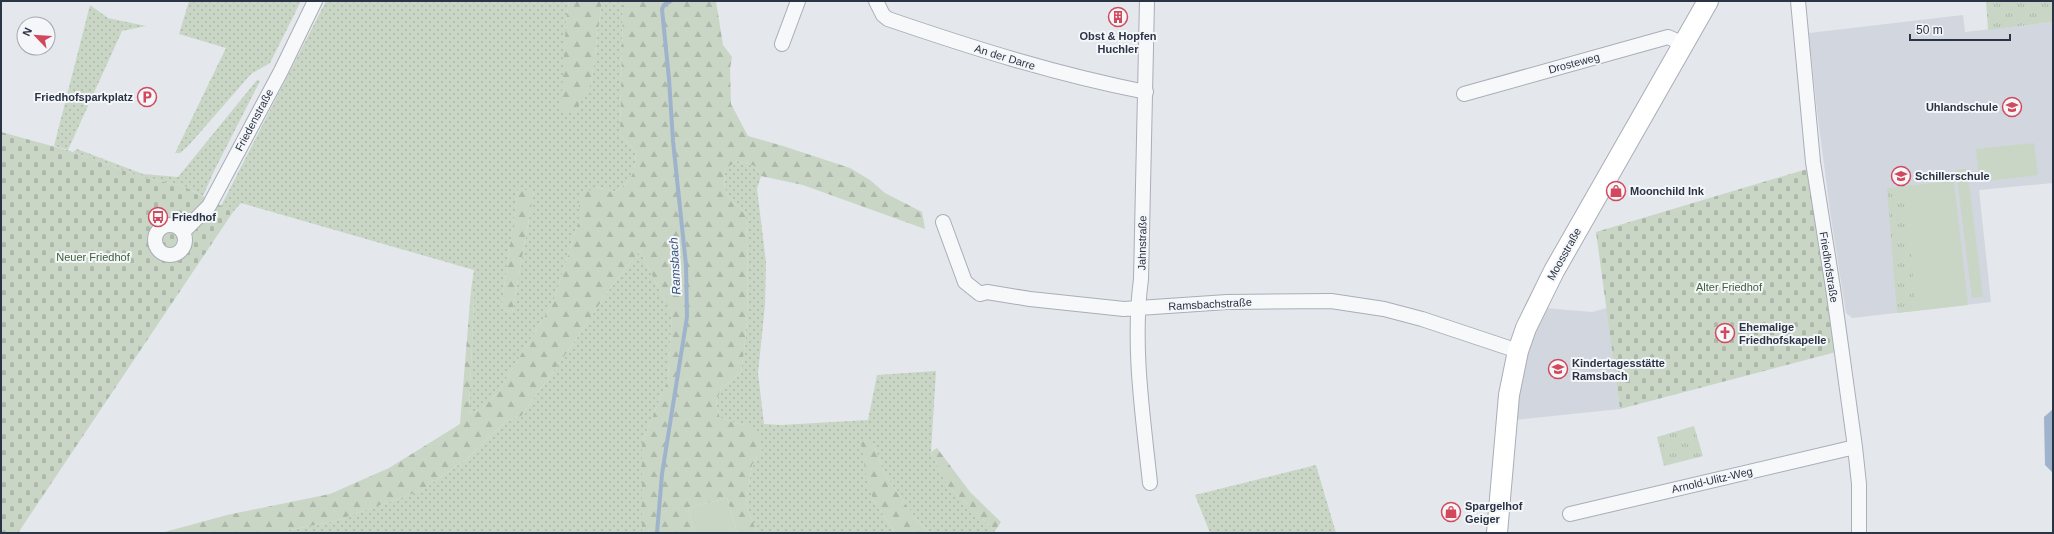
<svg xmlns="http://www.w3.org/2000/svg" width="2054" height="534" viewBox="0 0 2054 534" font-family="Helvetica,sans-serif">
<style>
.built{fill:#d2d6de}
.grass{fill:url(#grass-dots);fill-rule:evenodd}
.forest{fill:url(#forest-firs)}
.cemetery{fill:url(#cemetery-stones)}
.park{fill:url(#park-tufts)}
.pitch{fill:#c9d6c5}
.water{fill:#9fb4cc}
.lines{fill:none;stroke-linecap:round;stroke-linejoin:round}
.stream{stroke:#9fb4cc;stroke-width:4}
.street-casing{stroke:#a9aeb7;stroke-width:16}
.secondary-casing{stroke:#a9aeb7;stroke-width:22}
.street{stroke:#f7f8fa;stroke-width:14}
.secondary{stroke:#fff;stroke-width:20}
.labels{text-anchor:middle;stroke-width:4;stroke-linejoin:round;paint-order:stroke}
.poi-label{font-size:11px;font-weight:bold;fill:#2b3445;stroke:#f4f6f9;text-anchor:start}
.street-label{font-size:11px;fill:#2b3445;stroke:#f4f6f9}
.park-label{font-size:11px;fill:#3f6138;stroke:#f4f6f9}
.water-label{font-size:12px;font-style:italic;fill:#34527a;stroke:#f4f6f9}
</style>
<defs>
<pattern id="grass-dots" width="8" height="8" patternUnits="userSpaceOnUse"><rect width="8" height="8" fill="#c9d6c5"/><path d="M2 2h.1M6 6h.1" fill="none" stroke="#adb8ab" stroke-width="1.8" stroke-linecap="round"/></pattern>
<pattern id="forest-firs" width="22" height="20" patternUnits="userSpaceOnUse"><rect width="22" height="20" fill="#c9d6c5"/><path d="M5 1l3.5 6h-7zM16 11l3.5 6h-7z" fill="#adb8ab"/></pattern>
<pattern id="cemetery-stones" width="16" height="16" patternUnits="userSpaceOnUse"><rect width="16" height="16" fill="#c9d6c5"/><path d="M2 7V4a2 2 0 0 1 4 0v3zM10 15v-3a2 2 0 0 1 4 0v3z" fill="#adb8ab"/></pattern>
<pattern id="park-tufts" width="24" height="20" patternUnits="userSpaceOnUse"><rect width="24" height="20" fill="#c9d6c5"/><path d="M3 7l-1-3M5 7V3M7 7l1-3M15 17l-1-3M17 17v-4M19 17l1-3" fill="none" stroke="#adb8ab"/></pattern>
</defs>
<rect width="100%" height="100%" fill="#e4e7ec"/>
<path class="built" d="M1963 15 1965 32 2053 22V183L1979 190 1991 302 1852 318 1846 313 1831 218 1817 111 1809 33Z
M1545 308 1592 312 1607 308 1620 409 1515 420 1528 349Z"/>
<path class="grass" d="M189 1H301L270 63 251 74 189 145 180 153H175L226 48 179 34Z
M326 1H569L566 21 591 84 602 1H623L620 135 636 152C634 173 634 180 615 192L597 187 579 205V220L553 303 498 392 481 410 469 413 474 299 471 290 474 270 241 203 233 212 221 206ZM518 190 534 191 512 313 501 308Z
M90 5 108 18 146 26 122 31 68 150 54 146Z
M257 80 260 81 214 171 203 196 183 186 141 177 73 152 77 149 143 174 178 177Z
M738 161 755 166 761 176 757 189 766 262 765 305 758 373 764 424 781 425 868 420 877 375 936 371 931 452 948 486 995 531V533H930L917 520 885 475 873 443V499L895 533H757L746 504 752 465 762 449 748 426 720 418 716 403 721 389 741 372C750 320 748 267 746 214 728 196 721 195 726 168Z
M640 251 672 315 668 379 642 443V533H274L335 521 420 491 467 459 506 421 521 416 570 348 613 284Z
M1316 465 1336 533H1210L1195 495Z"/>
<path class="forest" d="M569 1H602L591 84 574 114 561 109 566 21Z
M623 1H716L723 45 732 57 730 69 731 104 748 136 783 146 850 168 870 180 885 193 922 212 925 229 803 185 761 176 755 166 738 161 726 168C721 195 728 196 746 214 748 267 750 320 741 372L721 389 716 403 720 418 748 426 757 432 762 449 752 465 746 504 757 533H737L727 498 688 508 694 533H642V443L668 379 672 315 640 251 613 284 570 348 521 416 506 421 467 459 420 491 335 521 274 533H161L227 515 330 494 389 468 460 424 471 290 474 299 469 413 481 410 498 392 553 303 579 220V205L582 194 597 187 615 192C634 180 634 173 636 152L620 135Z
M518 189 534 191 512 313 501 308Z
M867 440 873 443 885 475 917 520 930 533H895L873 499 866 476 861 442Z
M937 448 970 492 1001 522 995 531 948 486 931 452Z"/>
<path class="cemetery" d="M1 132 70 151 141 177 183 186 233 212 18 533H1Z
M1807 169 1836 352 1620 409 1596 232Z"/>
<path class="park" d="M1986 1H2053V22L1988 30Z
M1906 186 1916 311 1897 313 1887 188Z
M1694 426 1703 456 1664 466 1657 437Z"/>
<path class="pitch" d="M2034 143 2038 175 1979 182 1976 149Z
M1967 169 1983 297 1972 298 1956 170Z
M1954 181 1968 305 1916 311 1906 186Z
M727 498 737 533H694L688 508Z"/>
<path class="water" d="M2053 409V472H2052L2045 465 2044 417Z"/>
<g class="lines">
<path class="stream" d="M657 533 662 474 687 317 686 265 673 141 669 79 662 9 664 5 671 1"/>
<g class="street-casing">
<path id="street" d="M876 1 883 15 888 19C973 48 1058 75 1146 92
M1147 1 1141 279C1132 346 1143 416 1150 483
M1798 1 1813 162 1833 288 1855 447 1859 484V533
M782 44 798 1
M1464 94 1668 37 1684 44
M943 222 965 282 980 294 987 292 1030 299 1124 309 1227 302 1331 301 1384 309 1422 319 1518 351
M155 240a15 15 0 1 1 30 0a15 15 0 1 1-30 0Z
M183 232 209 206 281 71 315 1
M1570 514 1855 447"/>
</g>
<g class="secondary-casing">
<path id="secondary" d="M1497 533 1509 395 1518 351 1526 328 1554 271 1708 1"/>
</g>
<use href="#street" class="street"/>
<use href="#secondary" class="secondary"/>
</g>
<defs>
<g id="building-ring" transform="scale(1)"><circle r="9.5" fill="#f4f6f9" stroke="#d1495b" stroke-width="1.5"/><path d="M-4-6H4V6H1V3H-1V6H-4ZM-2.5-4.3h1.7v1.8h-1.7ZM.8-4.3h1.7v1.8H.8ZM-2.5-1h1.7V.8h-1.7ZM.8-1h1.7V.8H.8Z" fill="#d1495b"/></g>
<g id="parking-ring" transform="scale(1)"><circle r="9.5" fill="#f4f6f9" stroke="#d1495b" stroke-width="1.5"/><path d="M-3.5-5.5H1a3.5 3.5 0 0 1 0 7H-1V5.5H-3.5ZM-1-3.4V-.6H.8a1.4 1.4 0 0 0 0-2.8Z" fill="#d1495b"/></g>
<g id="school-ring" transform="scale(1)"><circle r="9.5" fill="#f4f6f9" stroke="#d1495b" stroke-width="1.5"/><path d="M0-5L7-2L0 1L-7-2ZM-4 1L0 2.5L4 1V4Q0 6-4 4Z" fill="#d1495b"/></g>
<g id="shop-ring" transform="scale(1)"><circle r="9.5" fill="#f4f6f9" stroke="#d1495b" stroke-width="1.5"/><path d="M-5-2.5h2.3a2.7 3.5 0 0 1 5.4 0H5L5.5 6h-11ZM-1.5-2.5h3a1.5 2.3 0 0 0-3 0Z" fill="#d1495b"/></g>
<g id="bus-ring" transform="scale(1)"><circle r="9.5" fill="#f4f6f9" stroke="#d1495b" stroke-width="1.5"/><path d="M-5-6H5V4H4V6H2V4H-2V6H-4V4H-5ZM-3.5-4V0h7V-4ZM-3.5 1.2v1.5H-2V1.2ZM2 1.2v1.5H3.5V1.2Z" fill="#d1495b"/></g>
<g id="church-ring" transform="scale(1)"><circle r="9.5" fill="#f4f6f9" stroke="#d1495b" stroke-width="1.5"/><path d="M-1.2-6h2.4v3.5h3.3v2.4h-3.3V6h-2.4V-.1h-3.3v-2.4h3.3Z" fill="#d1495b"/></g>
</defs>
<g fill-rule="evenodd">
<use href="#building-ring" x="1118" y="17"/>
<use href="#parking-ring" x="147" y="97"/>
<use href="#school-ring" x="2012" y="107"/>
<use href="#school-ring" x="1901" y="176"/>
<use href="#shop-ring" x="1616" y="191"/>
<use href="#bus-ring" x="158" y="217"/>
<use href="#church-ring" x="1725" y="333"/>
<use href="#school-ring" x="1558" y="369"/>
<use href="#shop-ring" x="1451" y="512"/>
</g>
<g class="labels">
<g class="poi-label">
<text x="1118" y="40" text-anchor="middle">Obst &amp; Hopfen<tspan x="1118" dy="13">Huchler</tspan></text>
<text x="133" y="101" text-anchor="end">Friedhofsparkplatz</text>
<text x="1998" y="111" text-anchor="end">Uhlandschule</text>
<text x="1915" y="180">Schillerschule</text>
<text x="1630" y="195">Moonchild Ink</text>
<text x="172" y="221">Friedhof</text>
<text x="1739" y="331">Ehemalige<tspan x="1739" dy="13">Friedhofskapelle</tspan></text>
<text x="1572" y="367">Kindertagesstätte<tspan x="1572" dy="13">Ramsbach</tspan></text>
<text x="1465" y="510">Spargelhof<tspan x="1465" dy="13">Geiger</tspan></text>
</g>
<g class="street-label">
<text transform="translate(1005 57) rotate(17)" y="4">An der Darre</text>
<text transform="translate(1574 63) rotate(-15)" y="4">Drosteweg</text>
<text transform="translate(254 120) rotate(-62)" y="4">Friedenstraße</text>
<text transform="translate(1142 243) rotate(-89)" y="4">Jahnstraße</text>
<text transform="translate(1564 254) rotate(-61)" y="4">Moosstraße</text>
<text transform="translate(1829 267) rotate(81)" y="4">Friedhofstraße</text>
<text transform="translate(1210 304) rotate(-3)" y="4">Ramsbachstraße</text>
<text transform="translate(1712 480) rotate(-13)" y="4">Arnold-Ulitz-Weg</text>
</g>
<g class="park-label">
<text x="93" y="261">Neuer Friedhof</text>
<text x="1729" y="291">Alter Friedhof</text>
</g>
<g class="water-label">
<text transform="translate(675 266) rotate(-93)" y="4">Ramsbach</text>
</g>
</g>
<rect width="2054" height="534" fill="none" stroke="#2b3445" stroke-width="4"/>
<g transform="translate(36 36) rotate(295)"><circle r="19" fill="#f4f6f9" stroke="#a4a8b1"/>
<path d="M0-3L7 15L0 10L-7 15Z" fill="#d1495b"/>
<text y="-6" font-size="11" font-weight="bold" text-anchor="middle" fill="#2b3445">N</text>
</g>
<path d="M1910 34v6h100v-6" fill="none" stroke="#2b3445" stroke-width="2"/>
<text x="1916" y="34" font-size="12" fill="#2b3445" stroke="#f4f6f9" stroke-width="3" paint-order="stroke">50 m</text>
</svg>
